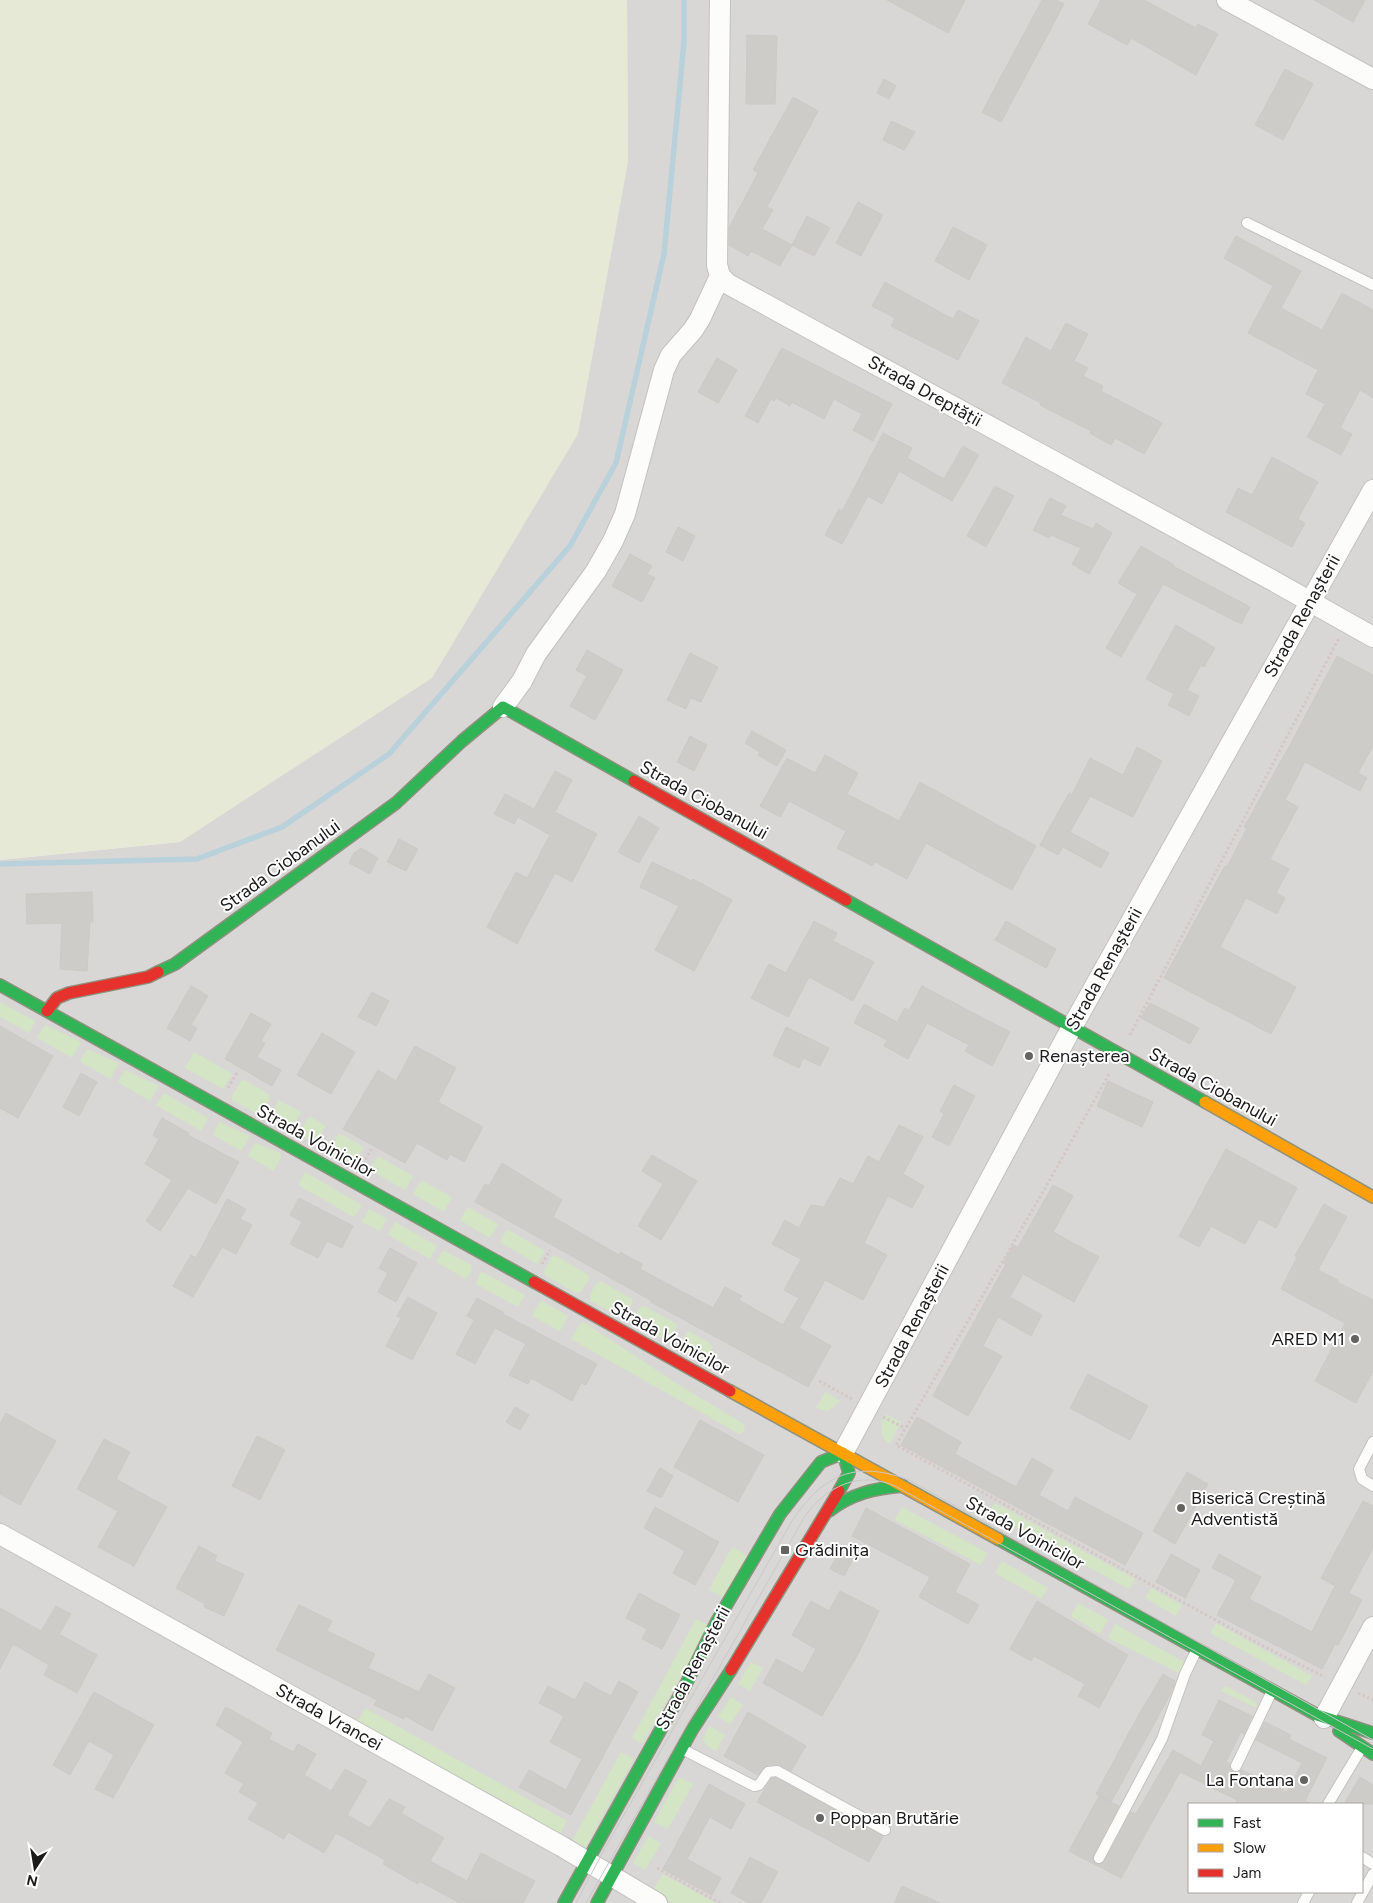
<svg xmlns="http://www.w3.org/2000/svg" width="1373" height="1903" viewBox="0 0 1373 1903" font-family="Figtree,sans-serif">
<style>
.residential{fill:#d8d7d5;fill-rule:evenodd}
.farmland{fill:#e7e9d7}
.grass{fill:#d3e5c4}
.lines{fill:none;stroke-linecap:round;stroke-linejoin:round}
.stream{stroke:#b9d1da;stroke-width:5.5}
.building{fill:#ceccc9;stroke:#cccac5}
.lane-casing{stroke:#c2c2c0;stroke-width:12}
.street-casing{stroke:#c2c2c0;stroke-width:22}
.fast-casing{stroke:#8e917e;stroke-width:14}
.slow-casing{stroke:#8e917e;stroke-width:14}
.jam-casing{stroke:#8e917e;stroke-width:14}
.path{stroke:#d4c8c5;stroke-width:3;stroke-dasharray:2.5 2.5;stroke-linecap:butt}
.lane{stroke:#fcfcfb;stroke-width:10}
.street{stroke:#fcfcfb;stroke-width:20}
.fast{stroke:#30b455;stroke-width:11}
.slow{stroke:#ff9f0a;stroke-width:11}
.jam{stroke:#e5322d;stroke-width:11}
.tram{stroke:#c9c9c8;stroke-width:1}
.poi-dot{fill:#636361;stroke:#fff;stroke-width:2}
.labels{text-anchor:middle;stroke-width:4;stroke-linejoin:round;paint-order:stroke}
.street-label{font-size:18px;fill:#1b1b1b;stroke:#fff}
.poi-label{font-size:18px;fill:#1b1b1b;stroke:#fff;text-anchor:start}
</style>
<rect width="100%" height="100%" fill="#e9e8e4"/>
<path class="residential" d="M627 0H1373V1903H0V860L180 842 628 162ZM1189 1804H1362V1892H1189Z"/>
<path class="farmland" d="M0 0H627L628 162 578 434 432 678 180 842 0 860Z"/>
<path class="grass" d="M0 1002 35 1021 29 1033 0 1017Z
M45 1025 81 1042 72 1058 37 1038Z
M87 1049 119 1063 110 1079 81 1062V1059Z
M194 1052 232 1074 223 1089 185 1068Z
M125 1070 159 1086 150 1101 119 1083V1080Z
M245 1080 269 1094 270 1098 261 1113 257 1114 232 1100V1096L241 1081Z
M164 1093 208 1118 201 1131 156 1105Z
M279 1100 301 1112 289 1132 267 1120Z
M309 1116 326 1126 316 1143 299 1134Z
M219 1122 250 1136 241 1151 213 1135Z
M339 1133 364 1147 354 1165 329 1151Z
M255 1143 280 1153 281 1158 273 1171 248 1156Z
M378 1156 413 1176 405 1190 370 1170Z
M305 1172 362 1205 354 1217 298 1185Z
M421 1180 452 1197 444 1212 413 1194Z
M468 1207 498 1224 490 1238 460 1220Z
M369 1209 387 1219 380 1231 362 1222Z
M395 1222 437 1246 430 1259 388 1235Z
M507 1229 545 1251 537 1264 500 1242Z
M445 1251 471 1265 472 1270 466 1279 436 1262 442 1252Z
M556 1256 587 1274 590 1278 581 1292 576 1293 546 1276 544 1272 551 1257Z
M483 1272 525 1295 518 1307 476 1284 480 1273Z
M600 1281 632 1299 633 1302 625 1316 620 1317 590 1301C590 1294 594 1284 600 1281Z
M541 1300 568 1316 560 1331 532 1316Z
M644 1306 675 1323 677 1327 669 1342 634 1325 633 1320 640 1307Z
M582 1321 679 1385 744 1424 745 1428 741 1435 571 1339Z
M689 1331 711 1344 713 1347 705 1362 680 1350C679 1344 684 1334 689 1331Z
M825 1392 841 1401 828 1411 816 1408Z
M886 1414 901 1422 890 1444C878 1436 880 1425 886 1414Z
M995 1503 1135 1579 1129 1589 989 1513Z
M902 1507 988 1553 981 1565 895 1520Z
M732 1547 748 1556 724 1598 709 1590Z
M1002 1561 1048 1588 1041 1599 995 1573Z
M1151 1588 1182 1605 1176 1616 1145 1598Z
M1078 1603 1108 1619 1100 1634 1071 1616Z
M696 1619 710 1626 642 1744 632 1738Z
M1216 1623 1312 1676 1306 1685 1210 1633Z
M1115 1624 1186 1663 1181 1674 1108 1638Z
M751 1662 763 1668 750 1691 738 1684Z
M1226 1686 1257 1703 1256 1708 1221 1691Z
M731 1697 743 1705 730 1724 718 1717Z
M365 1708 567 1821 558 1837 356 1724Z
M709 1726 725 1735 716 1751 707 1746 703 1740Z
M621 1752 634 1759 584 1850 570 1845Z
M679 1777 693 1784 668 1829 654 1822Z
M648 1836 661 1843 645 1870 633 1863Z
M663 1874 716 1903H673L652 1891Z"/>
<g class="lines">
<path class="stream" d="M0 864 197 859 282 827 389 754 570 546 616 463 664 254 684 42V0"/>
</g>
<path class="building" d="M887 0H965L948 33Z
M1042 0H1056L1064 4 1001 122 982 112Z
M1101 0H1144L1196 28 1198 24 1218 34 1196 75 1131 38 1127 45 1088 24Z
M1314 0H1365L1353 22Z
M747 35 777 36 775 104H746Z
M1285 69 1313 84 1283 140 1255 125Z
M884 79 896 86 889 99 877 93Z
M793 97 818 111 767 207 773 210 762 229 792 245 780 266 751 251 748 256 729 245V228L758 173 753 170Z
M891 121 915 132 904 150 883 140Z
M858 202 883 215 861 256 836 243Z
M807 216 830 228 814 256 792 245Z
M953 227 987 245 969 280 935 261Z
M1236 236 1301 271 1281 308 1322 330 1342 293 1373 310V398L1360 390 1340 428 1352 434 1341 455 1307 437 1325 404 1306 394 1318 370 1248 333 1273 286 1224 258Z
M885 282 953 319 958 310 979 321 958 360 891 326 895 318 872 306Z
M1066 323 1088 334 1074 361 1088 368 1083 376 1103 386 1101 391 1162 423 1144 454 1115 438 1111 445 1090 433 1091 431 1040 405 1041 403 1002 383 1026 337 1051 351Z
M782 348 892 404 873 441 853 430 862 414 834 399 824 419 792 402 790 406 776 398 774 401 771 399 758 423 745 416Z
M717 358 737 370 718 403 698 392Z
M883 433 912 448 907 458 944 479 963 446 979 455 952 501 899 471 882 504 868 496 842 544 825 535 839 509 842 511Z
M1272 457 1318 482 1298 519 1305 523 1292 547 1226 512 1238 488 1252 495Z
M995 486 1014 496 986 547 967 536Z
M1050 498 1066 506 1061 515 1093 529 1096 523 1112 533 1089 574 1072 564 1081 548 1051 535 1049 538 1033 530Z
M678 527 695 536 683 561 666 552Z
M1141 546 1174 565 1173 566 1250 607 1241 624 1163 584 1121 657 1106 648 1137 594 1118 583Z
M630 554 652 566 647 574 655 578 642 602 612 586Z
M1176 625 1215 648 1204 667 1201 665 1187 690 1199 696 1189 716 1168 705 1174 694 1146 679Z
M587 650 623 670 595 720 570 706 587 676 576 670Z
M690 653 718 667 701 702 691 698 686 709 667 700Z
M1337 656 1373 675V746L1358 773 1367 778 1360 791 1305 762 1285 800 1298 807 1270 859 1289 869 1276 893 1285 898 1277 914 1246 898 1220 947 1296 987 1271 1034 1164 978 1225 866 1227 867 1247 828 1244 827 1290 745Z
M752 731 786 750 777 766 758 755 760 752 745 743Z
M690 736 707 745 694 771 677 762Z
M1137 747 1162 761 1133 817 1090 796 1070 832 1109 853 1101 868 1063 847 1058 855 1040 845 1069 793 1072 795 1090 758 1123 775Z
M825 755 858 773 847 794 899 821 920 782 1036 846 1012 890 926 843 907 879 875 862 872 866 837 848 846 831 789 801 780 817 760 806 787 758 815 773Z
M555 771 572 780 555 812 597 834 572 882 555 873 517 944 487 927 516 872 527 878 550 835 518 817 514 824 494 814 505 794 534 809Z
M639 816 659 828 639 863 618 852Z
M399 839 418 849 406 871 387 862Z
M361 848 378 858 370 874 349 863 354 853Z
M652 862 692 881 693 879 732 900 694 971 655 950 679 906 640 887Z
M92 892 93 922H90L87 971 60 969 62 923 27 924 26 894Z
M814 921 837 933 833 941 874 962 853 1001 809 977 788 1017 751 998 769 964 786 973Z
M1006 921 1056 949 1046 968 995 940Z
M191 986 208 996 191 1025 197 1028 190 1041 167 1028Z
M922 986 1010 1032 992 1066 965 1051 969 1045 927 1023 908 1059 884 1046 887 1040 854 1023 864 1004 897 1022 905 1008 909 1010Z
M372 992 389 1001 376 1026 358 1017Z
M1150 1003 1199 1028 1190 1044 1141 1018Z
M251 1013 271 1024 261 1041 265 1043 257 1057 281 1070 272 1086 225 1059Z
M0 1026 53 1056 18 1118 0 1108Z
M786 1027 829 1048 820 1066 803 1058 799 1068 773 1055Z
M322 1033 355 1052 331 1094 297 1075Z
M415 1046 456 1068 438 1102 483 1127 464 1162 450 1154 447 1160 417 1143 405 1163 343 1129 378 1070 396 1081Z
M81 1073 97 1082 79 1116 63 1107Z
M1108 1081 1153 1102 1142 1127 1097 1106Z
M954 1085 975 1096 949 1146 932 1137 944 1114 940 1111Z
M162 1118 189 1133 188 1135 239 1162 216 1204 188 1188 160 1231 146 1221 172 1180 145 1164 159 1139 153 1135Z
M899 1125 923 1137 903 1174 924 1186 912 1208 888 1196 864 1243 887 1255 863 1300 825 1280 799 1328 831 1346 808 1387 651 1302 652 1301 475 1202 485 1184 489 1186 502 1163 562 1200 553 1217 619 1255 620 1252 642 1264 640 1269 713 1308 725 1287 742 1296 739 1300 783 1325 799 1298 784 1290 801 1259 772 1244 785 1220 799 1228 811 1205 824 1207 840 1178 853 1184 868 1156 879 1162Z
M1226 1149 1297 1188 1276 1228 1259 1219 1245 1244 1211 1226 1199 1247 1179 1236Z
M652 1155 697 1181 661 1240 638 1226 663 1184 642 1171Z
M1053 1185 1073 1196 1053 1232 1099 1257 1074 1302 1023 1274 1010 1297 1042 1315 1031 1336 998 1317 983 1346 1002 1356 968 1416 933 1396 1006 1264 1003 1263 1013 1245 1018 1247Z
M299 1198 353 1226 342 1248 327 1241 318 1258 290 1244 302 1222 290 1215Z
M227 1199 246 1209 240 1219 252 1225 236 1254 222 1247 193 1297 173 1286 191 1255 196 1258Z
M1324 1204 1347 1217 1318 1270 1338 1280 1337 1282 1373 1300V1371L1356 1403 1315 1381 1345 1323 1281 1289 1297 1257 1295 1256Z
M390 1248 417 1263 396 1302 378 1292 388 1273 379 1268Z
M408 1297 437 1313 412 1360 386 1346 401 1318 397 1316Z
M477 1298 503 1312V1314L597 1364 586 1385 581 1383 572 1401 531 1378 528 1384 509 1375 526 1344 495 1328 475 1364 456 1354 474 1320 467 1316Z
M1088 1374 1148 1406 1130 1440 1070 1408Z
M515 1407 529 1415 520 1430 506 1422Z
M6 1413 56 1441 20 1505 0 1494V1424Z
M917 1417 961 1442 955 1454 1016 1487 1032 1458 1053 1470 1039 1495 1068 1511 1075 1497 1143 1533 1125 1565 901 1445Z
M700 1420 764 1455 738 1502 674 1467Z
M257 1436 285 1450 260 1500 232 1486Z
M104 1439 130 1452 116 1479 167 1507 134 1566 98 1547 118 1511 77 1489Z
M660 1468 673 1476 661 1498 647 1491Z
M1187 1472 1208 1484 1175 1544 1153 1531Z
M1363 1501 1373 1506V1548L1349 1593 1362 1600 1338 1645 1335 1644 1322 1669 1217 1615 1236 1580 1212 1568 1219 1554 1261 1577 1249 1599 1312 1632 1335 1586 1321 1578Z
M655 1507 719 1542 695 1585 673 1573 685 1551 644 1528Z
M866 1508 970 1564 955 1592 979 1605 968 1624 919 1597 930 1577 852 1536Z
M199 1546 217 1556 214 1561 244 1574 224 1616 204 1607 205 1604 176 1588Z
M841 1548 855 1556 844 1576 830 1569Z
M1171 1554 1200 1570 1185 1598 1156 1582Z
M840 1591 879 1611 858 1654 822 1716 763 1683 776 1659 803 1673 816 1649 792 1635 811 1601 829 1611Z
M639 1593 680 1615 662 1649 642 1639 647 1629 626 1618Z
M1037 1601 1128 1655 1099 1708 1078 1696 1085 1684 1034 1656 1031 1661 1010 1649Z
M299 1605 332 1621 327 1631 375 1654 368 1668 419 1692 429 1674 455 1688 432 1731 405 1716 404 1719 374 1705 377 1700 276 1650Z
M56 1606 71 1614 59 1634 97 1655 77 1693 44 1675 49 1665 13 1644 0 1669V1608L41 1631Z
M1163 1674 1175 1681 1170 1695 1111 1802 1096 1794 1138 1716Z
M619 1681 638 1692 571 1815 519 1787 529 1770 566 1790 582 1759 550 1742 564 1716 539 1703 548 1686 575 1700 585 1682 611 1696Z
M94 1692 154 1725 113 1798 95 1789 114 1755 89 1741 70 1775 53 1765Z
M1219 1700 1252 1716 1244 1734 1241 1732 1226 1762 1230 1764V1769L1233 1772 1237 1773 1242 1770 1287 1792 1302 1763 1256 1740 1265 1722 1291 1735 1289 1739 1327 1758 1305 1801 1312 1804H1235L1237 1800 1180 1772 1121 1878 1069 1851 1099 1796 1119 1806 1093 1855V1861L1099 1865 1105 1861 1131 1812 1136 1814 1173 1750 1201 1766 1214 1741 1202 1735Z
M226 1707 272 1733 269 1739 293 1752 298 1744 316 1754 304 1775 331 1791 345 1769 367 1781 347 1815 370 1828 389 1799 405 1807 401 1813 444 1838 430 1861 467 1881 481 1853 535 1881 523 1903H460L419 1881 418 1884 383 1864 385 1860 336 1833 324 1853 288 1832 284 1839 248 1819 258 1803 239 1792 244 1784 225 1773 243 1742 216 1725Z
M748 1712 806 1746 791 1771 780 1765H767L763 1768 758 1775 724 1756Z
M1360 1777 1373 1785V1804H1344Z
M772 1778H776L883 1836 869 1862 757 1802Z
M709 1784 745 1804 731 1829 710 1817 687 1859 721 1878 712 1895 663 1869Z
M750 1857 778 1872 761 1903H749L731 1893Z
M902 1886 940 1903H894Z"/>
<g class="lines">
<g class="lane-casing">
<path id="lane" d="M1247 223 1373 285
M1373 1442 1359 1469 1362 1479 1373 1486
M682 1749 754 1786 759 1785 768 1772 777 1771 885 1830
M1236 1766 1272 1691
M1328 1804 1361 1749
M1362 1857 1373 1864
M1099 1858 1162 1739 1185 1674 1197 1649
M1303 1903 1309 1892
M1357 1903 1373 1874"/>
</g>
<g class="street-casing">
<path id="street" d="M720 0 717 265 720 276 728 284 1270 579 1373 637
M1227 0 1373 79
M503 707 522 681 536 654 596 571 613 541 625 514 664 370 671 355 693 330 700 319 720 276
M843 1453 1072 1027 1373 490
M0 1534 561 1846 657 1903
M1324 1718 1373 1627"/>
</g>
<g class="fast-casing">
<path id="fast" d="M846 900 1205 1102
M158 972 175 964 396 803 462 741 503 707 634 781
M0 985 534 1282
M829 1511C851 1494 875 1488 903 1486
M998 1539 1317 1715 1373 1733
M1339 1731 1373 1754
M564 1903 685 1686 717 1621 780 1514 821 1462 843 1453 849 1473 839 1491
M597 1903 692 1730 731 1670"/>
</g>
<g class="slow-casing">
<path id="slow" d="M1205 1102 1373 1197
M730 1391 998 1539"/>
</g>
<g class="jam-casing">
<path id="jam" d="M634 781 846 900
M47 1011 57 998 69 993 148 977 158 972
M534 1282 730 1391
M731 1670 839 1491"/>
</g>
<path class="path" d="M1130 1035 1339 638
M1109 1074 1052 1176 896 1445 1265 1647 1325 1677
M228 1088 237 1073
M363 1164 371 1149
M542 1264 550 1250
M819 1381 852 1399
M883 1417 905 1428
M1358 1693 1373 1700
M657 1868 720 1903"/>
<use href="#lane" class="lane"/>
<use href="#street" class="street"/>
<use href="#fast" class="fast"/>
<use href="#slow" class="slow"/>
<use href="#jam" class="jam"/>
<path class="tram" d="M576 1903 605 1848 792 1521C823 1474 856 1460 909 1480L1373 1740
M586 1903 805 1516C826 1487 859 1470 895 1486L1373 1749"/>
</g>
<g class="poi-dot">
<circle cx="1029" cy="1056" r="5"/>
<circle cx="1355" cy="1339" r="5"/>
<circle cx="1181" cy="1508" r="5"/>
<rect x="780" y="1545" width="10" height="10" rx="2.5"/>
<circle cx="1304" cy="1780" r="5"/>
<circle cx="820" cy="1818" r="5"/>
</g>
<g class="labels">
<g class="street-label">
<text transform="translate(925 391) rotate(29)" y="6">Strada Dreptății</text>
<text transform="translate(1302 616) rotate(-61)" y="6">Strada Renașterii</text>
<text transform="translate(704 800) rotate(29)" y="6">Strada Ciobanului</text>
<text transform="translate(280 866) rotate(-36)" y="6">Strada Ciobanului</text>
<text transform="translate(1104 969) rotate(-61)" y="6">Strada Renașterii</text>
<text transform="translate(1213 1087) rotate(29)" y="6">Strada Ciobanului</text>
<text transform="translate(316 1141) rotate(29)" y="6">Strada Voinicilor</text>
<text transform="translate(912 1326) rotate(-62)" y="6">Strada Renașterii</text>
<text transform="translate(670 1338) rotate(29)" y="6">Strada Voinicilor</text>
<text transform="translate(1025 1533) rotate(29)" y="6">Strada Voinicilor</text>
<text transform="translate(693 1668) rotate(-62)" y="6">Strada Renașterii</text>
<text transform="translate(329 1717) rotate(29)" y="6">Strada Vrancei</text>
</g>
<g class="poi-label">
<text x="1039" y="1062">Renașterea</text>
<text x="1345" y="1345" text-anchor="end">ARED M1</text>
<text x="1191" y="1504">Biserică Creștină<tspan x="1191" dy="21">Adventistă</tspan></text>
<text x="795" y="1556">Grădinița</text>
<text x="1294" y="1786" text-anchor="end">La Fontana</text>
<text x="830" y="1824">Poppan Brutărie</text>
</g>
</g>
<rect x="1188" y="1803" width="175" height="90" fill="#ffffff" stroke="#a4a4a4"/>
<rect x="1198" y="1819" width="25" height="8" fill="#30b455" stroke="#a4a4a4"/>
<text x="1233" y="1828" font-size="15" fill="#1b1b1b">Fast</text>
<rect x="1198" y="1844" width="25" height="8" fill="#ff9f0a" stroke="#a4a4a4"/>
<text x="1233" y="1853" font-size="15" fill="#1b1b1b">Slow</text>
<rect x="1198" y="1869" width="25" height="8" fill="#e5322d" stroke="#a4a4a4"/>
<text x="1233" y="1878" font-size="15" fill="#1b1b1b">Jam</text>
<g transform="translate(35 1868) rotate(192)" stroke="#ffffff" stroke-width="4" paint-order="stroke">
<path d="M0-4L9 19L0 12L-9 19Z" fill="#1b1b1b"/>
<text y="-8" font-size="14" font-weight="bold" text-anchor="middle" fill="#1b1b1b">N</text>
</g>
</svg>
